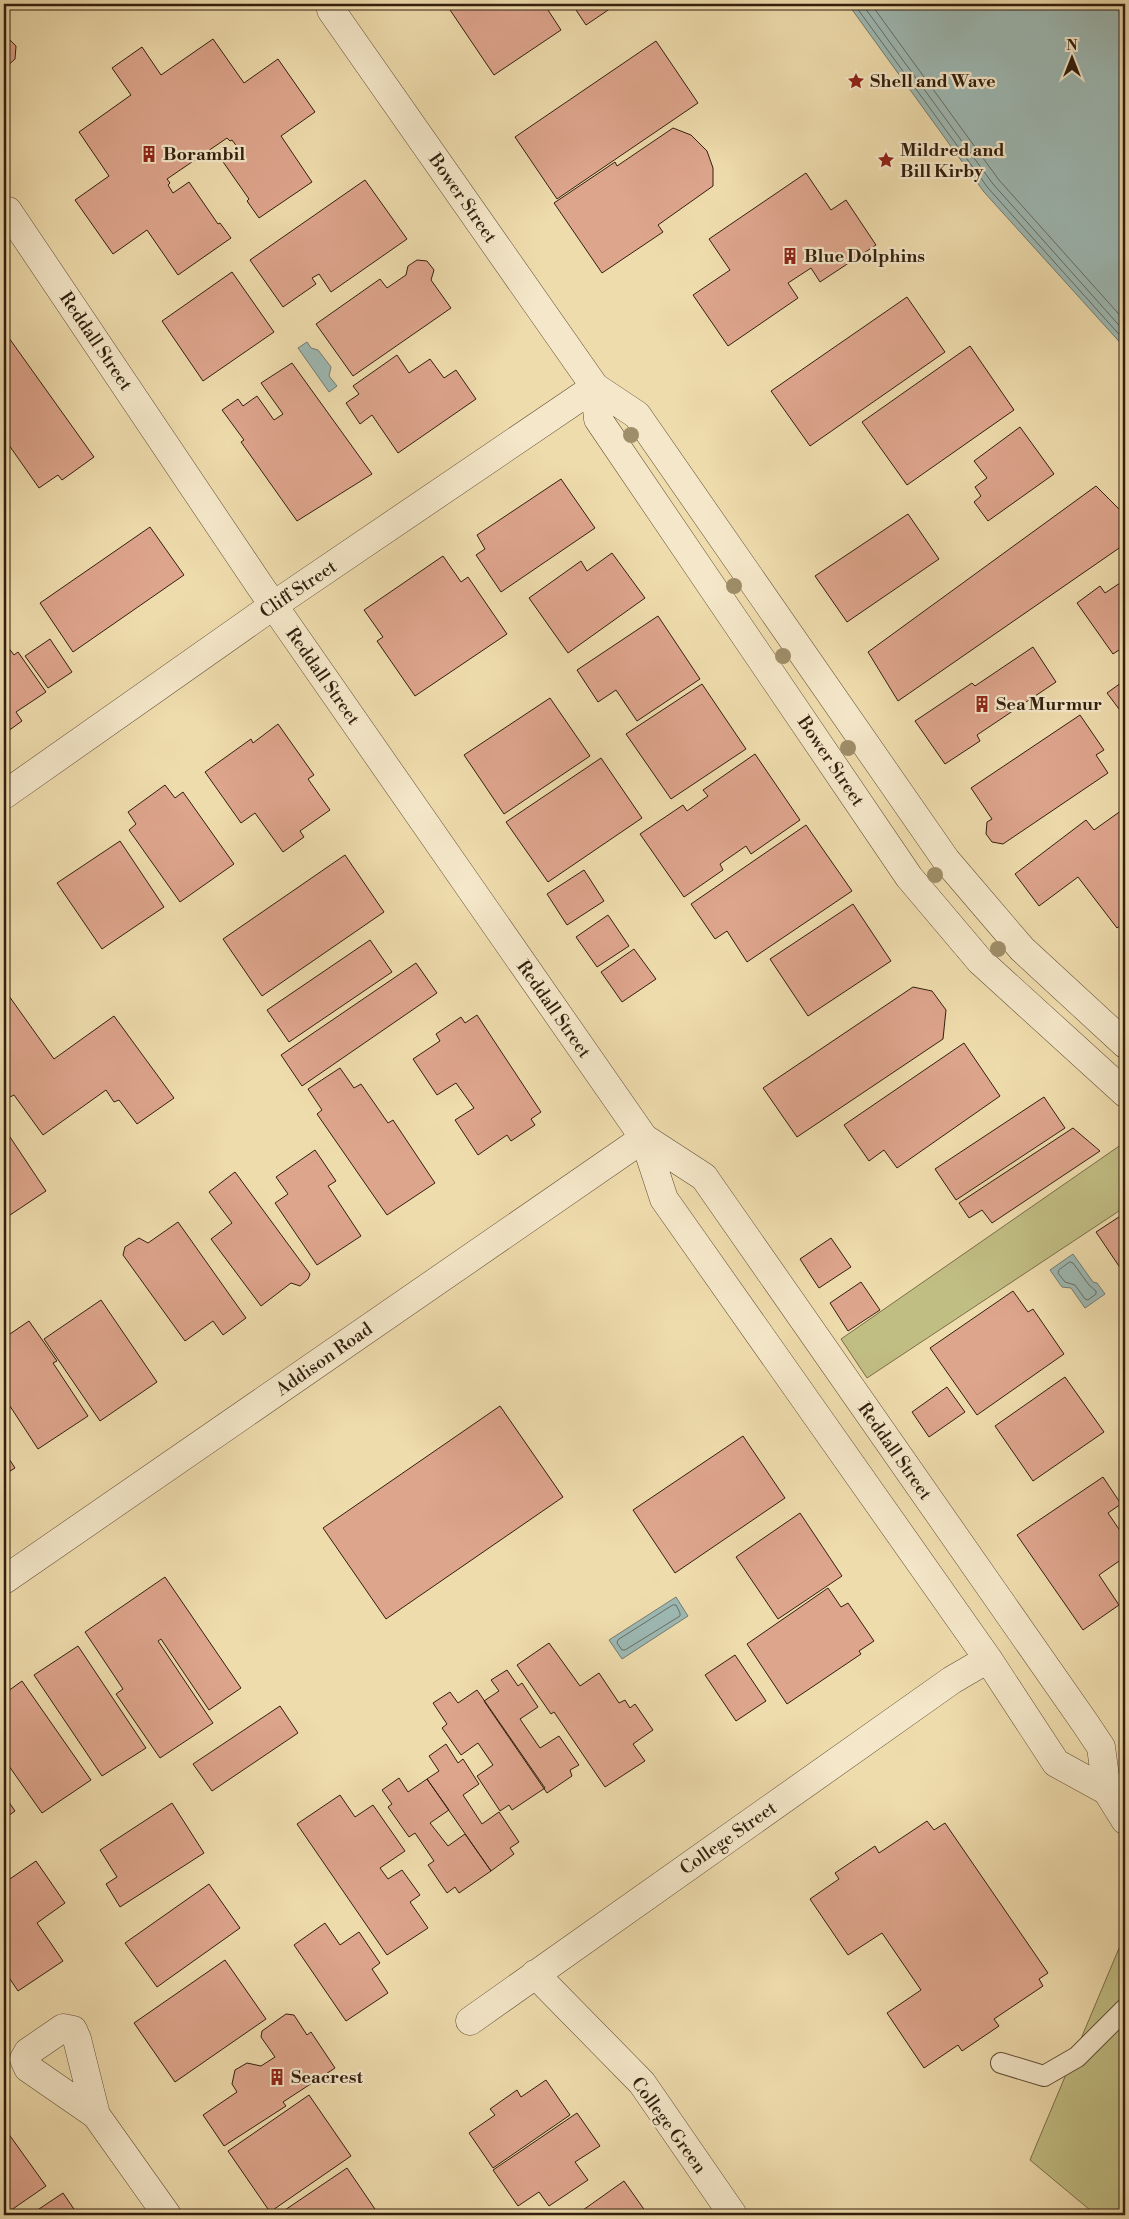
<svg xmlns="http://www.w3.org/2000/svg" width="1129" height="2219" viewBox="0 0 1129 2219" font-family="'Libre Bodoni',serif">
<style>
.green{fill:#c1be84;stroke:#7a6e49}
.water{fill:#9db9b4;stroke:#727b72}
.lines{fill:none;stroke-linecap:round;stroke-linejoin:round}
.shore{stroke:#686c61;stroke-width:1}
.building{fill:#dea58d;stroke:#321f0e}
.service-casing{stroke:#614e36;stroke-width:22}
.minor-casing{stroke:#614e36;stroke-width:29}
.service{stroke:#f5e8ca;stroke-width:20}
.minor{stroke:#f5e8ca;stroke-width:28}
.tree{fill:#9f8e69}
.labels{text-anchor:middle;stroke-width:4.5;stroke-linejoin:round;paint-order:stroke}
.poi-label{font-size:18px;font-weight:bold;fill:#321f0e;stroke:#f5e8ca;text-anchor:start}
.street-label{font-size:18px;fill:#321f0e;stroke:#f5e8ca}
</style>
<rect width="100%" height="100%" fill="#efdcad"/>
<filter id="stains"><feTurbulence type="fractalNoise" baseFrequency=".004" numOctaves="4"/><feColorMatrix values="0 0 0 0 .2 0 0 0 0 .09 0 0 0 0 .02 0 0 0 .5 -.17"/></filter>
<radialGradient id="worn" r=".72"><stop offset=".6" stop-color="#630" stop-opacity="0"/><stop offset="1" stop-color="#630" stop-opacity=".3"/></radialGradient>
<path class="green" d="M1125 1142V1207L867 1378 841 1339Z
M1125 1934V2215H1096L1030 2160Z"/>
<path class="water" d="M848 4H1125V348L984 192Z
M307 342 311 348 318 350 331 367 329 376 337 386 329 392 298 348Z
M1073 1254 1093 1282 1097 1283 1105 1294 1085 1308 1071 1288 1062 1287 1050 1270Z
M676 1597 688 1616 622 1659 609 1640Z"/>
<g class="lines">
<path class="shore" d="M854 4 988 188 1125 341
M862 4 993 184 1125 332
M871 4 999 180 1125 321
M1070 1262 1073 1263 1089 1285 1096 1291V1294L1088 1300 1085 1299 1075 1285 1065 1282 1058 1273 1059 1270Z
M673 1605H676L680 1613V1616L625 1650H622L617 1643 618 1640Z"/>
</g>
<path class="building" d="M446 4H557L548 10 561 30 494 75Z
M572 4H617L586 25Z
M4 34 16 46 15 59 4 69Z
M213 39 244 83 278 59 315 112 281 136 312 182 259 218 247 201 249 199 221 159 238 148 232 140 230 141 227 138 167 179 170 183 168 185 173 193 189 182 218 224 220 223 231 238 178 275 147 230 113 254 75 200 109 176 79 132 131 95 112 68 142 47 161 75Z
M656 41 698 103 557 199 515 137Z
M673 128 691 135 707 151 713 168V186L658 225 663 232 602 273 554 203 615 162 617 166Z
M806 173 831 210 846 200 876 245 820 282 811 268 788 283 798 298 728 346 693 295 730 270 709 239Z
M365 180 407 239 331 292 319 274 312 278 316 284 283 307 250 260Z
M417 260 427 261 434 270 431 280 451 308 353 376 316 324 380 279 387 288 406 275 408 266Z
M232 272 274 332 203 381 162 321Z
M907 297 945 352 810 446 771 391Z
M4 331 94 457 62 480 58 475 39 488 4 438Z
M970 346 1014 410 907 485 862 422Z
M397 355 409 373 430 359 444 378 456 370 476 399 398 453 372 415 360 424 346 403 359 394 353 386Z
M292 363 372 474 297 521 241 442 244 440 222 410 238 399 243 406 257 396 274 420 283 414 261 383Z
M1020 427 1054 474 988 521 974 502 981 496 975 487 987 478 974 461Z
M561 479 595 528 501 592 476 555 485 549 477 535Z
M1096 486 1125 515V544L898 701 868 652Z
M908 514 939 559 847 622 815 576Z
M150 527 184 575 73 652 40 603Z
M612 553 645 598 568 653 529 598 581 561 587 571Z
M443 556 461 582 468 577 507 634 415 696 377 641 383 637 364 610Z
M1120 583 1125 590V646L1113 654 1077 603 1100 586 1105 593Z
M658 616 700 679 637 721 616 690 598 702 577 670Z
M50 639 72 672 48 688 25 656Z
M4 642 14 655 18 652 46 692 16 712 22 721 4 734Z
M1033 647 1056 682 977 735 980 741 945 764 915 721 972 683 975 686Z
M1125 680V717L1107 693Z
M702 684 746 749 671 799 626 734Z
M550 698 590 756 504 814 464 755Z
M1080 715 1104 750 1096 755 1108 773 1003 844 992 842 986 834 987 822 992 819 971 788Z
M278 724 314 775 308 779 330 810 300 831 304 837 283 852 255 813 241 823 205 772 251 739 253 743Z
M755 754 800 820 751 854 746 846 720 864 723 870 684 897 640 834 683 805 687 811 708 796 703 790Z
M601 758 642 818 548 882 506 822Z
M165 785 175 798 183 792 234 864 180 902 129 830 136 824 128 812Z
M1125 808V922L1117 928 1078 877 1039 906 1015 874 1086 820 1094 830Z
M806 825 852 891 747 962 727 931 715 939 691 904Z
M120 841 164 907 102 949 57 883Z
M345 855 384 912 262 996 223 939Z
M584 870 604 901 567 925 547 894Z
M853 904 891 961 808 1016 770 959Z
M608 915 629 946 597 967 576 937Z
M370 940 392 972 289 1042 267 1010Z
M634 949 656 979 622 1002 601 972Z
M416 963 437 993 302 1086 281 1055Z
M913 987 932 991 946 1010 943 1039 797 1137 763 1088Z
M4 989 54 1059 114 1016 174 1098 137 1124 119 1100 114 1102 106 1090 43 1135 14 1095 4 1100Z
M477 1015 541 1112 531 1119 535 1125 511 1141 507 1135 478 1155 455 1120 474 1108 456 1083 437 1095 413 1059 440 1041 436 1034 461 1017 465 1023Z
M964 1043 1000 1096 897 1168 884 1150 869 1161 844 1125Z
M340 1068 354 1088 361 1084 388 1123 393 1120 435 1183 387 1215 317 1114 322 1110 308 1089Z
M1044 1097 1065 1128 956 1200 935 1169Z
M4 1128 46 1191 4 1219Z
M1073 1128 1100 1151 992 1223 982 1210 969 1218 959 1203Z
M315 1150 336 1181 328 1186 361 1236 317 1265 275 1203 288 1194 276 1177Z
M235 1172 310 1274 308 1279 300 1286 291 1283 261 1306 211 1239 232 1223 209 1192Z
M1125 1213V1275L1096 1232Z
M178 1222 246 1318 223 1335 213 1321 185 1341 123 1255 125 1247 139 1238 148 1243Z
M831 1238 851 1267 819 1288 800 1259Z
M861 1282 880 1310 848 1331 830 1303Z
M1013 1291 1028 1312 1033 1309 1064 1354 977 1415 930 1348Z
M101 1300 157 1382 100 1421 44 1339Z
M29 1321 57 1361 53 1363 88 1416 38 1449 4 1397V1338Z
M1065 1377 1104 1432 1033 1481 995 1426Z
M947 1387 965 1412 929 1437 912 1412Z
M500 1406 563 1497 386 1619 323 1528Z
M743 1436 785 1498 675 1573 633 1510Z
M4 1451 15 1468 4 1475Z
M1103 1477 1121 1504 1108 1513 1125 1538V1557L1099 1575 1119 1605 1083 1630 1017 1535Z
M800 1513 842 1576 778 1619 736 1557Z
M165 1577 241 1688 209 1710 161 1639 158 1641 213 1723 160 1758 116 1694 123 1689 85 1632Z
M828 1588 841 1607 848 1603 874 1641 859 1651 861 1654 787 1704 747 1644Z
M549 1643 580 1686 599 1673 619 1703 625 1700 630 1708 635 1704 653 1730 633 1744 645 1761 605 1787 554 1712 551 1714 517 1665Z
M78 1646 146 1748 102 1776 34 1675Z
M735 1655 766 1701 736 1721 705 1675Z
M507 1670 518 1686 522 1683 538 1707 520 1719 540 1748 559 1736 579 1765 570 1770 572 1776 547 1793 484 1701 499 1691 491 1680Z
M22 1681 91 1780 42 1813 4 1759V1712L8 1710 4 1704V1694Z
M477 1690 545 1788 512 1810 509 1805 500 1811 477 1776 493 1765 478 1743 461 1755 442 1728 447 1724 433 1703 450 1692 458 1703Z
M280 1706 298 1733 212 1791 193 1764Z
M446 1744 458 1763 463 1759 479 1784 463 1795 482 1824 499 1812 519 1842 510 1848 514 1854 491 1871 427 1779 439 1771 429 1756Z
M399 1778 408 1792 427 1779 449 1810 430 1823 448 1846 465 1834 491 1871 459 1893 455 1887 447 1893 428 1865 434 1861 415 1833 409 1837 388 1807 392 1804 382 1790Z
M4 1795 15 1811 4 1819Z
M340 1795 355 1817 373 1805 405 1851 380 1868 388 1879 402 1870 420 1895 410 1902 428 1928 387 1955 297 1824Z
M172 1803 204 1853 120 1907 106 1884 117 1877 100 1850Z
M927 1821 934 1830 945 1823 1048 1973 1039 1979 1043 1986 994 2019 999 2026 962 2051 958 2045 924 2068 887 2013 921 1990 882 1933 848 1955 810 1899 839 1879 835 1873 875 1846 879 1853Z
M36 1861 65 1903 37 1923 63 1961 18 1991 4 1970V1883Z
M209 1884 240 1928 157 1987 125 1943Z
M325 1923 340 1945 359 1932 380 1963 372 1969 388 1993 346 2021 294 1945Z
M225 1960 266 2019 175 2082 134 2023Z
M286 2014 294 2015 307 2035 311 2032 335 2068 283 2102 286 2106 224 2146 203 2115 237 2092 232 2084 235 2070 247 2063 261 2066 275 2057 261 2037 262 2031Z
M546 2080 570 2115 493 2168 469 2133 495 2115 490 2109 517 2090 521 2097Z
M309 2095 351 2156 270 2212 228 2151Z
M577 2113 600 2146 575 2162 588 2180 549 2206 539 2192 518 2206 493 2170Z
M8 2133 46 2186 4 2215V2137Z
M347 2168 379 2215H285L282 2212Z
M624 2181 648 2215H576Z
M63 2193 78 2215H30Z"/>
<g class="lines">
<g class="service-casing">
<path id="service" d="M1001 2063 1044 2076 1077 2057 1125 2009"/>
</g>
<g class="minor-casing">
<path id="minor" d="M331 10 595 387 637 415 946 860 1022 949 1125 1044
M8 211 260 586 644 1138 664 1199 988 1659 1056 1763 1107 1791
M595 387 598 419 909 877 980 961 1125 1093
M4 795 274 605 595 387
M644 1138 704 1177 1085 1723 1101 1747 1107 1791 1125 1820
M4 1580 644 1138
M535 1974 642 2083 733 2215
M470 2021 952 1680 988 1659
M96 2115 77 2039 73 2030 63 2028 28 2052 24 2059 28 2068 96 2115 167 2215"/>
</g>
<use href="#service" class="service"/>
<use href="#minor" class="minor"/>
</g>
<g class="tree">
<circle cx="631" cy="435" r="8"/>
<circle cx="734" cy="586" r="8"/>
<circle cx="783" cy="656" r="8"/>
<circle cx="848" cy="748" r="8"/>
<circle cx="935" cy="875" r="8"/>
<circle cx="998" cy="949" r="8"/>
</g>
<defs>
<g id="sight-bare" transform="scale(1.35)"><path d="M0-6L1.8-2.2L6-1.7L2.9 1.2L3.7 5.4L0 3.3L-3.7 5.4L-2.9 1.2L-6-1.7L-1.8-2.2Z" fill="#8f2418" stroke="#f5e8ca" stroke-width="2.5" paint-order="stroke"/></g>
<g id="building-bare" transform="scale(1.35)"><path d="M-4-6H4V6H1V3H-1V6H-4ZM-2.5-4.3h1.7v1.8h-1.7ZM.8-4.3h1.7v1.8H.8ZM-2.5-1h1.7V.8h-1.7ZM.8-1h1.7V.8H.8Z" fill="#8f2418" stroke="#f5e8ca" stroke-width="2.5" paint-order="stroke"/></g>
</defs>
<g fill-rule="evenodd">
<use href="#sight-bare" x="856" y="81"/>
<use href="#building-bare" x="149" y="154"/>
<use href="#sight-bare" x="886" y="160"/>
<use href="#building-bare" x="790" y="256"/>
<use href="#building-bare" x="982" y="704"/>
<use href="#building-bare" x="277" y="2077"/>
</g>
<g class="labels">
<g class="poi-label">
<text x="870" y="87">Shell and Wave</text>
<text x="900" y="156">Mildred and<tspan x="900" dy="21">Bill Kirby</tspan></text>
<text x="163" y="160">Borambil</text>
<text x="804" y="262">Blue Dolphins</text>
<text x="996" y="710">Sea Murmur</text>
<text x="291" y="2083">Seacrest</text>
</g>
<g class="street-label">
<text transform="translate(463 198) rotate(55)" y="6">Bower Street</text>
<text transform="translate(96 341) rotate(56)" y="6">Reddall Street</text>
<text transform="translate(298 589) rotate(-34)" y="6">Cliff Street</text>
<text transform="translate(323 676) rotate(55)" y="6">Reddall Street</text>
<text transform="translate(831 761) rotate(56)" y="6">Bower Street</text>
<text transform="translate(554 1009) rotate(55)" y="6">Reddall Street</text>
<text transform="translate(324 1359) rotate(-35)" y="6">Addison Road</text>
<text transform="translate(895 1451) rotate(55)" y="6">Reddall Street</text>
<text transform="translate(728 1838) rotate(-35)" y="6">College Street</text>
<text transform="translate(669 2125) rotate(54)" y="6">College Green</text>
</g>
</g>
<rect width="1129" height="2219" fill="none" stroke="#efdcad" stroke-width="20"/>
<rect x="5" y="5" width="1119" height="2209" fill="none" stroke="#321f0e" stroke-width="2.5"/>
<rect x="10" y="10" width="1109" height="2199" fill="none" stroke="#321f0e"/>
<g transform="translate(1072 58)" stroke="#f5e8ca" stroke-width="4" paint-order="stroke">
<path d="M0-4L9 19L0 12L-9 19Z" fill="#321f0e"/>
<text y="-8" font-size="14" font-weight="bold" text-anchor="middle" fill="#321f0e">N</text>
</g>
<rect width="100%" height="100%" filter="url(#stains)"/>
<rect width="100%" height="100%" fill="url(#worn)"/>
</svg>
